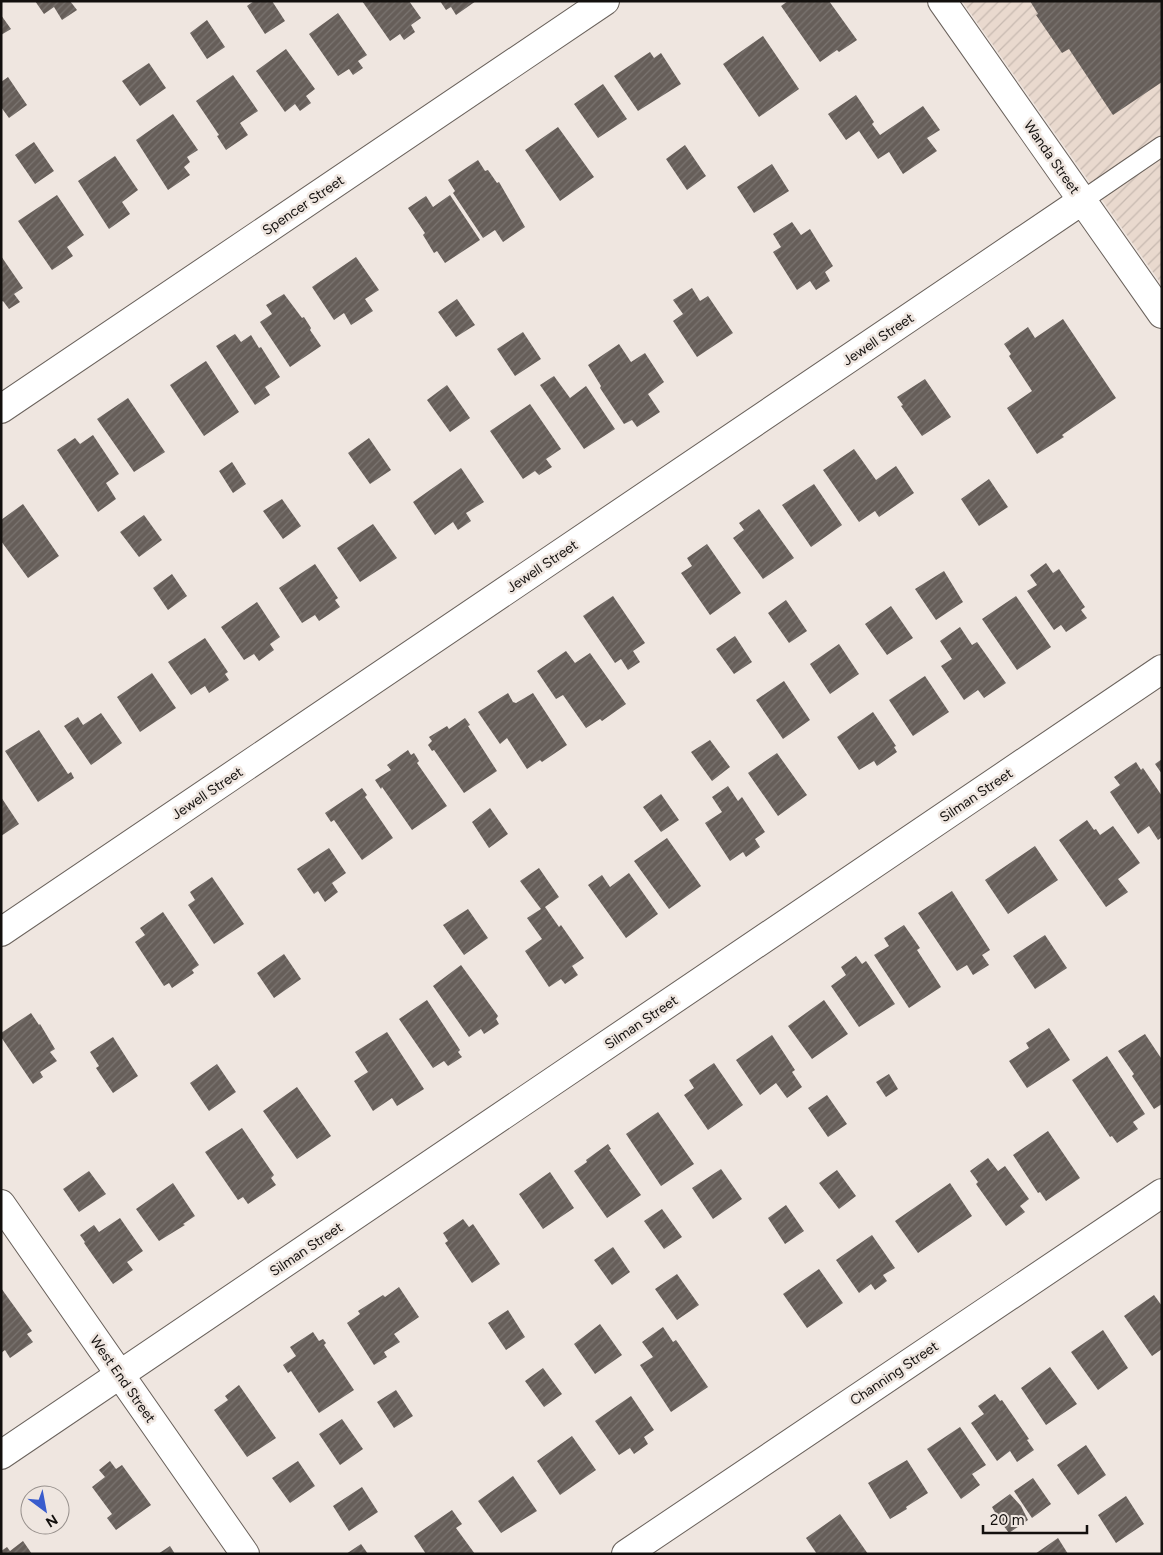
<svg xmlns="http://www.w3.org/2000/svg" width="1163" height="1555" viewBox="0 0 1163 1555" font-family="Figtree,sans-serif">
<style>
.industrial{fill:url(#industrial-furrows)}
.building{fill:url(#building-hatch)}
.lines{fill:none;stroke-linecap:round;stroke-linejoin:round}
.service-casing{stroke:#6a625c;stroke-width:21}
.minor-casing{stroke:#6a625c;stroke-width:30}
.service{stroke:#fff;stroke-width:19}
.minor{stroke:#fff;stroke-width:28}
.labels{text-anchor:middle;stroke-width:5;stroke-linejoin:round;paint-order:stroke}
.street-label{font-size:14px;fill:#13100e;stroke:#efe6e0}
</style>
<defs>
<pattern id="industrial-furrows" width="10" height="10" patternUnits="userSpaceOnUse" patternTransform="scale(1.25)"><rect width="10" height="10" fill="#e9d9ce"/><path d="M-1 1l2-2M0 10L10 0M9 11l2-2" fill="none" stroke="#c7b9b0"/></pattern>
<pattern id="building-hatch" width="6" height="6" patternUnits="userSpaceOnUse" patternTransform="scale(1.25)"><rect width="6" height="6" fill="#665e59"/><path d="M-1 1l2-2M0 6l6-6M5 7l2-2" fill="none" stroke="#7a7470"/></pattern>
</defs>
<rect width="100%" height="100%" fill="#efe6e0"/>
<path class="industrial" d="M962 1H1162V285Z"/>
<path class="building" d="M35 1H70L77 10 62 20 54 7 44 14Z
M254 1H272L285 21 265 34 247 6Z
M362 1H409L421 18 411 25 415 32 404 40 400 34 390 41Z
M440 1H476L456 15 451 7 446 10Z
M788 1H829L857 40 839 52 837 50 820 62 781 6Z
M1030 1H1162V82L1113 115 1069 49 1062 53 1036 15 1038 14Z
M338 13 367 55 358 61 363 68 353 75 349 69 338 76 309 34Z
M1 15 11 29 1 35Z
M207 20 225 47 207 59 190 33Z
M763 36 799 89 759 117 723 64Z
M286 49 315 89 306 96 311 103 300 111 295 104 285 112 256 71Z
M650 52 654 58 661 53 681 84 638 111 614 76Z
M149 63 166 88 140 106 122 81Z
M233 75 258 111 240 123 248 135 226 150 217 136 219 135 196 101Z
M8 77 27 105 9 118 1 107V82Z
M603 84 627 119 598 138 574 104Z
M856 95 874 122 872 124 880 135 923 106 940 130 927 138 937 151 903 174 889 152 878 159 859 131 846 140 828 114Z
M173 114 198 150 187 157 190 162 184 167 190 175 168 190 136 140Z
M558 127 594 177 560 201 525 150Z
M34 142 54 171 35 184 15 155Z
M685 145 706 176 687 190 666 159Z
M115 156 138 190 122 202 130 214 109 229 78 181Z
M478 160 485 171 488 170 497 183 499 182 525 227 503 242 495 230 483 238 453 193 455 191 448 180Z
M772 164 789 191 754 213 737 187Z
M57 195 84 235 67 247 73 256 52 270 18 221Z
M450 195 480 240 445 263 437 251 434 253 423 235 425 233 408 208 426 196 433 207Z
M792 222 801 235 810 229 833 266 825 272 830 281 816 290 810 281 797 290 773 252 781 247 773 234Z
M1 256 23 288 14 294 20 302 9 309 3 301 1 302Z
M356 257 379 290 365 299 373 311 351 325 344 313 334 320 312 287Z
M692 288 700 301 708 296 733 333 697 357 673 321 683 314 673 300Z
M284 294 302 318 304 317 311 328 310 330 321 346 290 367 260 322 272 314 266 305Z
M457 299 475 325 456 337 438 312Z
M1063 319 1116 398 1062 435 1064 437 1037 454 1007 408 1032 391 1009 356 1011 354 1004 344 1028 327 1035 338Z
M523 332 541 359 515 376 497 349Z
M235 334 241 342 251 335 259 348 261 347 280 377 265 387 270 395 255 405 216 346Z
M619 344 631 362 645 353 664 382 648 394 660 412 637 427 632 420 624 424 600 388 601 386 588 365Z
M206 361 239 412 204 436 170 385Z
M554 376 570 398 586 386 615 429 584 449 540 385Z
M925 379 951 417 922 436 901 406 903 405 897 397Z
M447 385 470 418 450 432 427 400Z
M128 398 165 452 134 472 97 419Z
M530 404 561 449 546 459 552 467 539 475 535 471 523 479 490 431Z
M93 435 119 474 106 483 116 499 98 512 57 450 75 438 80 444Z
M369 438 391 470 370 484 348 453Z
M854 449 876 480 896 466 914 493 879 517 875 511 859 522 823 470Z
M232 462 246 484 233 493 219 471Z
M461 468 484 502 466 513 471 521 458 530 453 522 435 535 413 502Z
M989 479 1008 507 979 526 961 499Z
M814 484 842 525 811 547 782 505Z
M282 499 301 526 283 539 263 511Z
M23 504 59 556 28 578 1 541V520Z
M759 509 794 558 763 579 733 538 744 530 739 523Z
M144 515 162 540 139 557 120 532Z
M373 524 397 558 360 582 337 548Z
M707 544 741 593 710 615 681 573 692 566 687 558Z
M1046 563 1053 573 1059 569 1085 607 1081 610 1087 618 1066 632 1061 625 1054 630 1027 591 1037 585 1030 575Z
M315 564 338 598 335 600 340 607 319 621 315 615 302 623 279 588Z
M944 571 963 602 936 620 915 589Z
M172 574 187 596 168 610 153 588Z
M613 596 645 643 633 651 640 662 628 670 621 659 615 663 583 616Z
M1016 596 1051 647 1017 670 982 619Z
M786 600 807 631 789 643 768 613Z
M257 602 280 637 270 644 274 650 259 661 254 654 244 660 221 627Z
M891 606 913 638 887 655 865 624Z
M960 627 972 645 977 642 1006 683 984 698 978 690 964 700 941 666 952 659 940 641Z
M735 636 752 662 734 674 716 649Z
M205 638 228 672 225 674 229 680 209 693 205 686 191 695 168 662Z
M839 644 859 674 830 694 810 664Z
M566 651 575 663 590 653 626 704 602 721 600 719 586 728 563 695 556 699 537 671Z
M152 673 176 708 140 732 117 697Z
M925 676 949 712 913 736 889 700Z
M784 681 810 720 783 739 756 700Z
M508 693 513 702 516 703 533 693 567 745 542 762 540 760 527 769 507 738 500 744 478 712Z
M873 712 896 746 894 747 897 752 877 766 874 761 859 770 837 737Z
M101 713 122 743 91 765 64 726 78 717 83 725Z
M465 718 470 725 468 726 497 771 464 793 434 750 432 751 428 745 432 741 429 737 447 726 449 729Z
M39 730 68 774 71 772 74 778 38 802 5 751Z
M710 740 730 767 712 781 691 752Z
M408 750 411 755 414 753 419 761 417 763 447 806 412 830 382 787 381 789 375 780 391 770 387 765Z
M777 753 807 795 778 816 748 773Z
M1162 759V774L1155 764Z
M1136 762 1141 770 1143 768 1162 796V837L1158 840 1149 826 1138 834 1110 792 1120 785 1114 777Z
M728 786 738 801 742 797 765 832 755 839 760 847 746 857 743 852 730 861 705 823 722 812 712 797Z
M362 788 367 795 365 797 393 838 362 860 334 820 331 822 325 813Z
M661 794 679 820 661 832 643 807Z
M1 797 19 824 1 836Z
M490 808 508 834 489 848 472 822Z
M1087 820 1094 830 1096 829 1100 835 1113 826 1140 863 1118 879 1128 892 1106 907 1059 840Z
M667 838 701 886 669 909 634 861Z
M1035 846 1058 880 1008 914 985 880Z
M329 848 346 873 332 883 338 892 325 902 318 891 314 894 297 869Z
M539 868 559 897 545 907 559 927 561 925 584 958 572 966 578 975 565 984 561 979 549 987 525 951 542 939 527 918 541 909 520 881Z
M629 873 658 914 626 938 588 885 602 875 610 887Z
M212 877 244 924 214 944 188 905 195 900 190 892Z
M952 891 990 950 982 955 989 965 973 975 967 965 957 971 918 913Z
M468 909 488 938 464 955 443 925Z
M163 912 199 965 192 970 194 973 172 988 169 983 164 986 135 942 145 935 140 928Z
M904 925 920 948 917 950 941 987 909 1008 874 955 889 946 884 938Z
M1045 935 1067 968 1035 989 1013 956Z
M284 954 301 979 274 998 257 973Z
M856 956 862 964 866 961 895 1004 859 1027 831 986 846 975 841 967Z
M461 965 498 1016 496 1019 499 1024 484 1034 481 1029 469 1037 433 986Z
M427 1000 460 1050 458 1052 462 1057 448 1066 444 1061 433 1068 399 1019Z
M824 1000 848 1034 812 1059 788 1026Z
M31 1013 39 1025 40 1024 55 1049 50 1052 57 1061 40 1072 43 1077 33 1084 1 1037V1033Z
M1049 1028 1070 1060 1027 1088 1009 1061 1029 1048 1026 1043Z
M387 1032 424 1089 397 1106 392 1098 373 1111 354 1081 368 1072 355 1052Z
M1145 1034 1161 1058 1162 1056V1104L1154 1109 1132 1076 1134 1074 1118 1051Z
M772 1035 795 1070 792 1072 802 1087 787 1098 776 1083 760 1095 736 1060Z
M113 1037 138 1076 113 1093 96 1068 99 1066 90 1052Z
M1107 1056 1145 1114 1133 1122 1138 1129 1117 1143 1112 1136 1110 1137 1072 1080Z
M714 1063 743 1105 708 1130 684 1095 694 1088 689 1080Z
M217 1064 236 1092 209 1111 190 1083Z
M889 1074 898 1089 886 1097 876 1082Z
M297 1087 331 1136 297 1159 263 1111Z
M827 1095 847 1124 828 1137 808 1108Z
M658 1112 694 1164 661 1186 626 1134Z
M242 1128 274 1175 271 1178 276 1185 248 1204 243 1197 238 1200 205 1152Z
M1048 1131 1080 1178 1046 1201 1040 1192 1038 1193 1013 1155Z
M608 1144 611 1149 609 1150 641 1195 607 1218 574 1171 587 1162 586 1160Z
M988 1158 998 1171 1005 1166 1029 1199 1020 1206 1025 1212 1006 1226 976 1184 978 1182 970 1171Z
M721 1169 742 1199 713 1219 692 1188Z
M837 1170 856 1196 839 1209 819 1183Z
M89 1171 106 1194 79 1212 63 1189Z
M550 1172 574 1208 543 1229 519 1194Z
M173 1183 195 1216 183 1224 185 1225 159 1241 136 1209Z
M950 1183 972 1216 918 1253 895 1221Z
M786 1205 804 1231 785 1244 768 1218Z
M662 1209 682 1237 664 1249 644 1221Z
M120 1218 143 1251 127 1262 133 1270 113 1284 84 1243 85 1242 80 1235 94 1225 99 1232Z
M463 1219 469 1227 473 1224 500 1264 472 1283 445 1243 448 1241 443 1233Z
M872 1235 895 1268 883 1275 887 1281 875 1290 871 1284 859 1293 836 1260Z
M613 1247 630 1272 612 1285 594 1260Z
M819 1269 843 1303 807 1328 783 1294Z
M677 1274 699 1305 677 1320 655 1289Z
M399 1287 419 1317 394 1334 400 1342 384 1352 387 1357 374 1365 347 1323 360 1314 358 1311 383 1295 385 1297Z
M1 1288 32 1331 27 1334 33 1342 10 1358 5 1350 1 1353Z
M1154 1295 1162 1306V1349L1152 1356 1124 1316Z
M508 1310 525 1337 506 1350 488 1323Z
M600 1324 622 1355 595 1374 574 1344Z
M663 1327 673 1342 676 1340 708 1387 671 1412 640 1365 653 1357 642 1342Z
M1103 1330 1128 1368 1098 1390 1071 1352Z
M313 1332 319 1341 323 1339 326 1343 324 1345 354 1390 319 1413 291 1371 288 1373 283 1365 296 1356 290 1347Z
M1050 1367 1077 1404 1046 1425 1021 1388Z
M543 1368 562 1394 544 1407 525 1381Z
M239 1385 276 1438 247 1457 214 1410 228 1400 225 1396Z
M396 1390 413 1416 394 1428 377 1402Z
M995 1394 1000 1401 1002 1400 1029 1439 1027 1440 1034 1450 1017 1462 1010 1451 997 1461 971 1423 984 1414 978 1406Z
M631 1396 654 1430 644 1437 648 1444 634 1454 630 1448 619 1455 595 1421Z
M342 1419 363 1449 340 1465 319 1434Z
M960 1427 986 1465 972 1474 980 1485 961 1499 927 1449Z
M572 1436 596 1470 560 1495 537 1461Z
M1086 1445 1106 1475 1078 1495 1057 1465Z
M907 1460 928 1493 906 1507 907 1509 890 1519 868 1483Z
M110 1461 116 1469 122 1465 151 1505 116 1530 107 1518 112 1514 92 1487 105 1477 99 1470Z
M298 1461 315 1486 290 1503 272 1478Z
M513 1476 537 1511 501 1533 478 1501Z
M1033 1478 1051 1504 1032 1518 1014 1491Z
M362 1487 378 1512 349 1531 333 1506Z
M1010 1494 1021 1506 1028 1520 1009 1533 1000 1521 992 1507Z
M1126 1496 1144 1524 1116 1543 1098 1515Z
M452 1510 462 1524 456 1528 475 1554H426L414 1536Z
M840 1514 868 1554H817L806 1538Z
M1058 1538 1068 1554H1035Z
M23 1541 32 1554H1V1551L7 1547 10 1551Z
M361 1544 368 1554H346Z
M170 1546 175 1554H158Z"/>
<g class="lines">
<g class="service-casing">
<path id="service" d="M1083 200 1162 146"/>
</g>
<g class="minor-casing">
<path id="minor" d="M942 1 1162 314
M1 409 605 1
M1 932 1083 200
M1 1204 245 1554
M1 1455 1162 669
M626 1554 1162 1193"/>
</g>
<use href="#service" class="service"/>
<use href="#minor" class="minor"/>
</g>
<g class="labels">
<g class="street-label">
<text transform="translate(1052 157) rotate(55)" y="5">Wanda Street</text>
<text transform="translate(303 205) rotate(-34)" y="5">Spencer Street</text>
<text transform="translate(878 339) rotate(-34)" y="5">Jewell Street</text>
<text transform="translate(542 566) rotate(-34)" y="5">Jewell Street</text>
<text transform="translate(207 793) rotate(-34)" y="5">Jewell Street</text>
<text transform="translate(976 795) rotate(-34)" y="5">Silman Street</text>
<text transform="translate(641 1022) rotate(-34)" y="5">Silman Street</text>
<text transform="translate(306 1249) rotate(-34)" y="5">Silman Street</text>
<text transform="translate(894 1373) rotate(-34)" y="5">Channing Street</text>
<text transform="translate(123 1379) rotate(55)" y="5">West End Street</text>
</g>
</g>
<rect width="1163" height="1555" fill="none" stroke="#13100e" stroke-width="5"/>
<g transform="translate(45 1510) rotate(148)"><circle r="24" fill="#efe6e0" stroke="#97908c"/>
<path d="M0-4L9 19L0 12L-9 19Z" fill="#395ccd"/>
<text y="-8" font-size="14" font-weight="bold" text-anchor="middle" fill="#13100e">N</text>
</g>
<path d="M983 1525v8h104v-8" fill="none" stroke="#13100e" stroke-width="2.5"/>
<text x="990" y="1525" font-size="15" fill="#13100e" stroke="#efe6e0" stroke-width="4" paint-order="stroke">20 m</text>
</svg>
